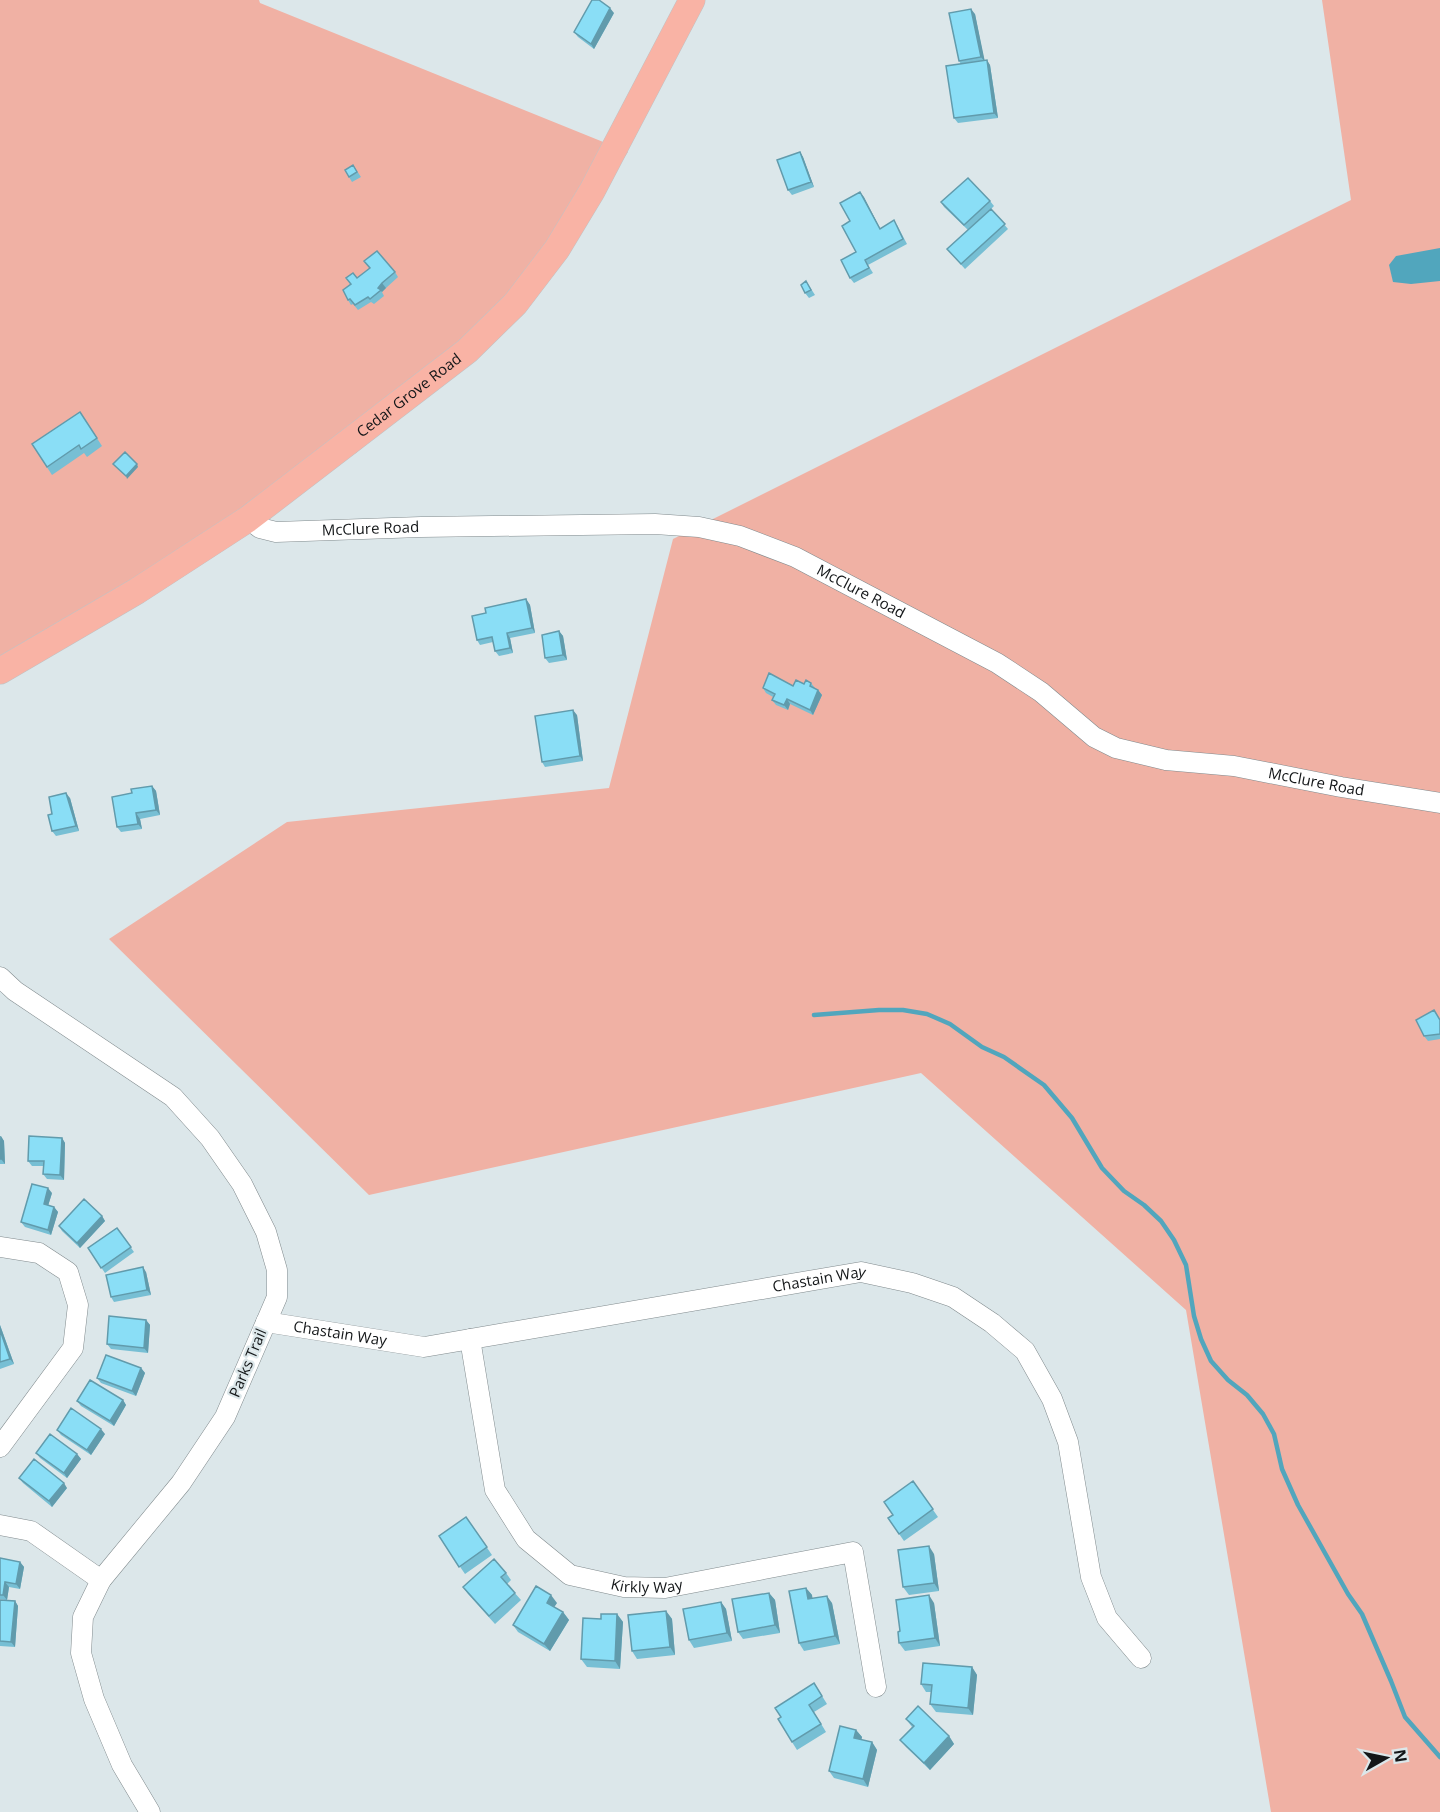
<svg xmlns="http://www.w3.org/2000/svg" width="1440" height="1812" viewBox="0 0 1440 1812" font-family="'Open Sans',sans-serif">
<style>
.green{fill:#f0b1a4}
.water{fill:#51a6bd}
.lines{fill:none;stroke-linecap:round;stroke-linejoin:round}
.stream{stroke:#51a6bd;stroke-width:4.5}
.minor-casing{stroke:#808a8d;stroke-width:21}
.major-casing{stroke:#c2c2c3;stroke-width:27}
.minor{stroke:#fff;stroke-width:20}
.major{stroke:#f9b3a5;stroke-width:26}
.wall{fill:#77bfd4}
.shaded-wall{fill:#619bac}
.building{fill:#8adef6;stroke:#619bac;stroke-width:1.5}
.labels{text-anchor:middle;stroke-width:4.5;stroke-linejoin:round;paint-order:stroke}
.street-label{font-size:15px;fill:#131618;stroke:#dce7ea}
</style>
<rect width="100%" height="100%" fill="#dce7ea"/>
<path class="green" d="M0 0H259L260 3 628 152 525 306 356 453 0 670Z
M1322 0H1440V1812H1271L1186 1310 921 1073 369 1195 109 939 287 822 609 788 673 539 1351 200Z"/>
<path class="water" d="M1440 248V281L1411 284 1393 282 1389 265 1396 256Z"/>
<g class="lines">
<path class="stream" d="M814 1015 879 1010H903L927 1014 950 1024 982 1047 1004 1057 1044 1085 1072 1118 1102 1168 1124 1191 1144 1205 1161 1221 1174 1240 1186 1265 1194 1316 1201 1339 1211 1361 1228 1380 1247 1395 1263 1414 1274 1434 1282 1469 1298 1505 1348 1594 1362 1614 1391 1681 1405 1717 1440 1757"/>
<g class="minor-casing">
<g id="minor">
<path id="s1" d="M248 519 260 528 276 532 421 527 655 524 699 527 740 536 795 557 997 663 1041 692 1094 737 1116 748 1166 760 1234 766 1341 787 1440 803"/>
<path d="M0 977 15 991 173 1097 210 1138 242 1184 266 1232 277 1270V1297L225 1417 181 1483 101 1580 83 1617 81 1653 94 1699 122 1765 150 1812"/>
<path d="M0 1247 39 1253 68 1272 78 1305 73 1348 0 1447"/>
<path id="s2" d="M266 1322 424 1347 861 1272 912 1283 953 1297 992 1323 1025 1351 1052 1399 1068 1442 1091 1577 1107 1618 1141 1658"/>
<path id="s3" d="M470 1339 495 1490 526 1539 570 1575 624 1587 665 1588 853 1552 876 1687"/>
<path d="M0 1525 31 1531 101 1580"/>
</g>
</g>
<g class="major-casing">
<g id="major">
<path id="s4" d="M0 671 137 591 248 519 467 351 515 304 557 249 592 191 692 0"/>
</g>
</g>
<use href="#minor" class="minor"/>
<use href="#major" class="major"/>
</g>
<path class="wall" d="M614 13 594 49 578 37 574 32Z
M975 14 984 60 990 65 998 118 958 123 954 118 961 64 959 61Z
M800 152 803 157 814 187 792 195 788 190Z
M353 165 361 177 352 182 349 177Z
M860 192 880 228 897 225 907 244 868 265 873 273 854 283 850 278 856 252 850 221Z
M990 201 994 206 991 209 1008 229 965 269 947 249 968 230 944 207 941 202Z
M395 272 398 277 386 288 382 292 384 296 374 304 371 302 358 310 353 304 351 305 348 300 350 284 346 278H357Z
M806 281 815 295 809 298 805 293Z
M80 412 102 446 87 457 84 453 52 475 32 444Z
M526 599 530 605 535 633 510 638 513 653 499 656 495 651 493 642 480 645 477 640 486 613Z
M559 631 563 636 567 660 549 663 545 658Z
M811 683 815 688 818 690 822 695 813 715 790 704 788 710 776 705 772 700 773 697 766 693 763 688 793 686Z
M577 715 583 761 545 767 542 762Z
M152 786 156 791 160 815 140 819 142 829 121 832 117 827 132 793Z
M70 798 79 831 56 836 52 831V814Z
M1434 1010 1440 1020V1039L1428 1041 1424 1036Z
M0 1136 4 1141 5 1164H0Z
M62 1138 65 1143 64 1180 47 1179 43 1174V1166H32L28 1161Z
M52 1193 48 1206 54 1207 58 1212 51 1235 25 1227 21 1222Z
M102 1216 105 1221 80 1248 62 1231 59 1226Z
M117 1228 134 1252 105 1273 88 1248Z
M146 1272 151 1295 114 1302 111 1297Z
M146 1320 150 1325 148 1353 111 1349 107 1344Z
M0 1325 14 1364 0 1369Z
M141 1368 145 1373 136 1396 101 1383 97 1378Z
M123 1400 126 1405 114 1426 81 1406 77 1401Z
M57 1430 105 1434 91 1455 61 1435Z
M36 1453 77 1454 81 1459 67 1478 40 1458Z
M19 1478 67 1488 52 1507 23 1483Z
M913 1481 938 1517 904 1541 888 1518 893 1515Z
M466 1517 492 1555 465 1574 439 1536Z
M934 1554 939 1591 909 1595 903 1587Z
M0 1558 20 1562 24 1567 20 1589 9 1587 7 1600 15 1601 18 1606 15 1647 0 1646V1600H6L0 1599Z
M506 1573 511 1580 507 1584 521 1600 495 1624 468 1594 463 1587Z
M806 1588 812 1595V1598L832 1603 840 1644 804 1651 799 1643Z
M769 1593 775 1600 780 1633 743 1639 738 1632Z
M721 1602 726 1609 732 1641 694 1648 689 1640Z
M557 1603 554 1607 563 1612 569 1620 550 1651 518 1632 513 1625Z
M934 1603 940 1646 905 1651 899 1643 900 1631Z
M666 1611 672 1619 675 1655 637 1659 632 1651Z
M617 1614 623 1622 620 1669 587 1667 581 1659 601 1619Z
M972 1667 977 1675 973 1715 936 1712 930 1704 931 1692H926L921 1684Z
M814 1683 827 1704 814 1712 826 1732 797 1750 792 1742 781 1717Z
M906 1719 949 1736 954 1744 930 1770 906 1747 900 1740 912 1727Z
M856 1730 862 1737 861 1740 872 1742 877 1750 868 1787 834 1778 829 1771Z"/>
<path class="shaded-wall" d="M610 8 614 13 594 49 591 44Z
M971 9 975 14 985 62 981 57Z
M987 60 990 65 998 118 994 113Z
M800 152 803 157 814 187 811 182Z
M860 192 864 197 883 234 880 229Z
M382 283 386 288 382 292 378 288Z
M137 464 138 467 127 479 126 476Z
M526 599 530 605 535 633 532 628Z
M559 631 563 636 567 660 563 655Z
M507 633 510 638 513 653 510 648Z
M818 690 822 695 813 715 810 710Z
M787 699 790 704 788 710 784 705Z
M573 710 577 715 583 761 580 756Z
M152 786 156 791 160 815 156 810Z
M66 793 70 798 79 831 76 826Z
M136 813 140 819 142 829 138 824Z
M1 1136 4 1141 5 1164 1 1159Z
M62 1138 65 1143 64 1180 60 1175Z
M48 1188 52 1193 47 1209 44 1204Z
M54 1207 58 1212 51 1235 48 1230Z
M102 1216 105 1221 80 1248 77 1243Z
M143 1267 146 1272 151 1295 147 1290Z
M146 1320 150 1325 148 1353 144 1348Z
M0 1325 14 1364 10 1359 0 1330Z
M141 1368 145 1373 136 1396 132 1391Z
M123 1400 126 1405 114 1426 110 1421Z
M101 1429 105 1434 91 1455 87 1450Z
M77 1454 81 1459 67 1478 64 1473Z
M64 1483 67 1488 52 1507 49 1501Z
M929 1546 934 1554 939 1591 934 1583Z
M20 1562 24 1567 20 1589 16 1584Z
M5 1582 9 1587 7 1600 3 1595Z
M806 1588 812 1595 814 1607 808 1599Z
M769 1593 775 1600 780 1633 775 1625Z
M551 1595 557 1603 552 1610 547 1603Z
M929 1595 934 1603 940 1646 935 1638Z
M827 1596 832 1603 840 1644 835 1636Z
M15 1601 18 1606 15 1647 11 1642Z
M721 1602 726 1609 732 1641 727 1633Z
M666 1611 672 1619 675 1655 670 1647Z
M563 1612 569 1620 550 1651 544 1644Z
M617 1614 623 1622 620 1669 615 1661Z
M972 1667 977 1675 973 1715 968 1708Z
M856 1730 862 1737 860 1745 854 1738Z
M949 1736 954 1744 930 1770 924 1763Z
M872 1742 877 1750 868 1787 863 1779Z"/>
<path class="building" d="M592 0H599L610 8 591 44 574 32Z
M971 9 981 57 959 61 949 13Z
M987 60 994 113 954 118 946 66Z
M800 152 811 182 788 190 777 160Z
M353 165 357 172 349 177 345 170Z
M968 178 990 201 964 225 941 202Z
M860 192 880 229 894 220 903 239 865 260 869 268 850 278 841 260 856 252 842 226 850 221 840 203Z
M991 209 1005 224 961 264 947 249Z
M377 251 395 272 382 283 378 288 381 290 370 299 368 297 355 305 350 299 348 300 343 290 351 284 346 278 353 273 357 278 370 268 364 261Z
M806 281 811 290 805 293 801 285Z
M80 412 97 438 81 449 79 445 47 467 32 444Z
M125 452 137 464 126 476 113 464Z
M526 599 532 628 507 633 510 648 495 651 492 637 477 640 472 616 486 613 485 608Z
M559 631 563 655 545 658 542 635Z
M769 673 793 686 796 680 804 684 806 680 811 683 810 686 818 690 810 710 787 699 784 705 772 700 775 694 763 688Z
M573 710 580 756 542 762 535 716Z
M152 786 156 810 136 813 138 824 117 827 112 797 132 793 131 789Z
M66 793 76 826 52 831 48 815 52 814 49 797Z
M1434 1010 1440 1020V1034L1424 1036 1416 1020Z
M0 1136 1 1159H0Z
M29 1136 62 1138 60 1175 43 1174 44 1161H28Z
M32 1184 48 1188 44 1204 54 1207 48 1230 21 1222Z
M84 1199 102 1216 77 1243 59 1226Z
M117 1228 131 1247 101 1268 88 1248Z
M143 1267 147 1290 111 1297 106 1275Z
M109 1316 146 1320 144 1348 107 1344Z
M0 1330 10 1359 0 1362Z
M106 1355 141 1368 132 1391 97 1378Z
M90 1380 123 1400 110 1421 77 1401Z
M71 1408 101 1429 87 1450 57 1430Z
M50 1434 77 1454 64 1473 36 1453Z
M34 1459 64 1483 49 1501 19 1478Z
M913 1481 933 1509 899 1534 888 1518 893 1515 884 1502Z
M466 1517 487 1547 459 1567 439 1536Z
M929 1546 934 1583 903 1587 898 1550Z
M0 1558 20 1562 16 1584 5 1582 3 1595H0Z
M494 1559 506 1573 501 1577 515 1593 489 1616 463 1587Z
M536 1586 551 1595 547 1603 563 1612 544 1644 513 1625Z
M806 1588 808 1599 827 1596 835 1636 799 1643 789 1591Z
M769 1593 775 1625 738 1632 732 1599Z
M929 1595 935 1638 899 1643 898 1632 900 1631 896 1600Z
M0 1600 15 1601 11 1642 0 1641Z
M721 1602 727 1633 689 1640 683 1609Z
M666 1611 670 1647 632 1651 628 1615Z
M601 1614H617L615 1661 581 1659 583 1618 601 1619Z
M923 1663 972 1667 968 1708 930 1704 932 1685 921 1684Z
M814 1683 822 1696 809 1705 821 1724 792 1742 778 1719 781 1717 775 1708Z
M918 1706 949 1736 924 1763 900 1740 914 1726 906 1719Z
M840 1726 856 1730 854 1738 872 1742 863 1779 829 1771Z"/>
<g class="labels">
<g class="street-label">
<text dy="5" stroke="none"><textPath href="#s4" startOffset="494">Cedar Grove Road</textPath></text>
<text dy="5" stroke="none"><textPath href="#s1" startOffset="126">McClure Road</textPath></text>
<text dy="5" stroke="none"><textPath href="#s1" startOffset="630">McClure Road</textPath></text>
<text dy="5" stroke="none"><textPath href="#s1" startOffset="1134">McClure Road</textPath></text>
<text dy="5" stroke="none"><textPath href="#s2" startOffset="561">Chastain Way</textPath></text>
<text dy="5" stroke="none"><textPath href="#s2" startOffset="75">Chastain Way</textPath></text>
<text transform="translate(248 1363) rotate(-67)" y="5">Parks Trail</text>
<text dy="5" stroke="none"><textPath href="#s3" startOffset="346">Kirkly Way</textPath></text>
</g>
</g>
<g transform="translate(1386 1758) rotate(81)" stroke="#dce7ea" stroke-width="4.5" paint-order="stroke">
<path d="M0-4.5L10 22L0 15L-10 22Z" fill="#131618"/>
<text y="-9" font-size="16" font-weight="bold" text-anchor="middle" fill="#131618">N</text>
</g>
</svg>
